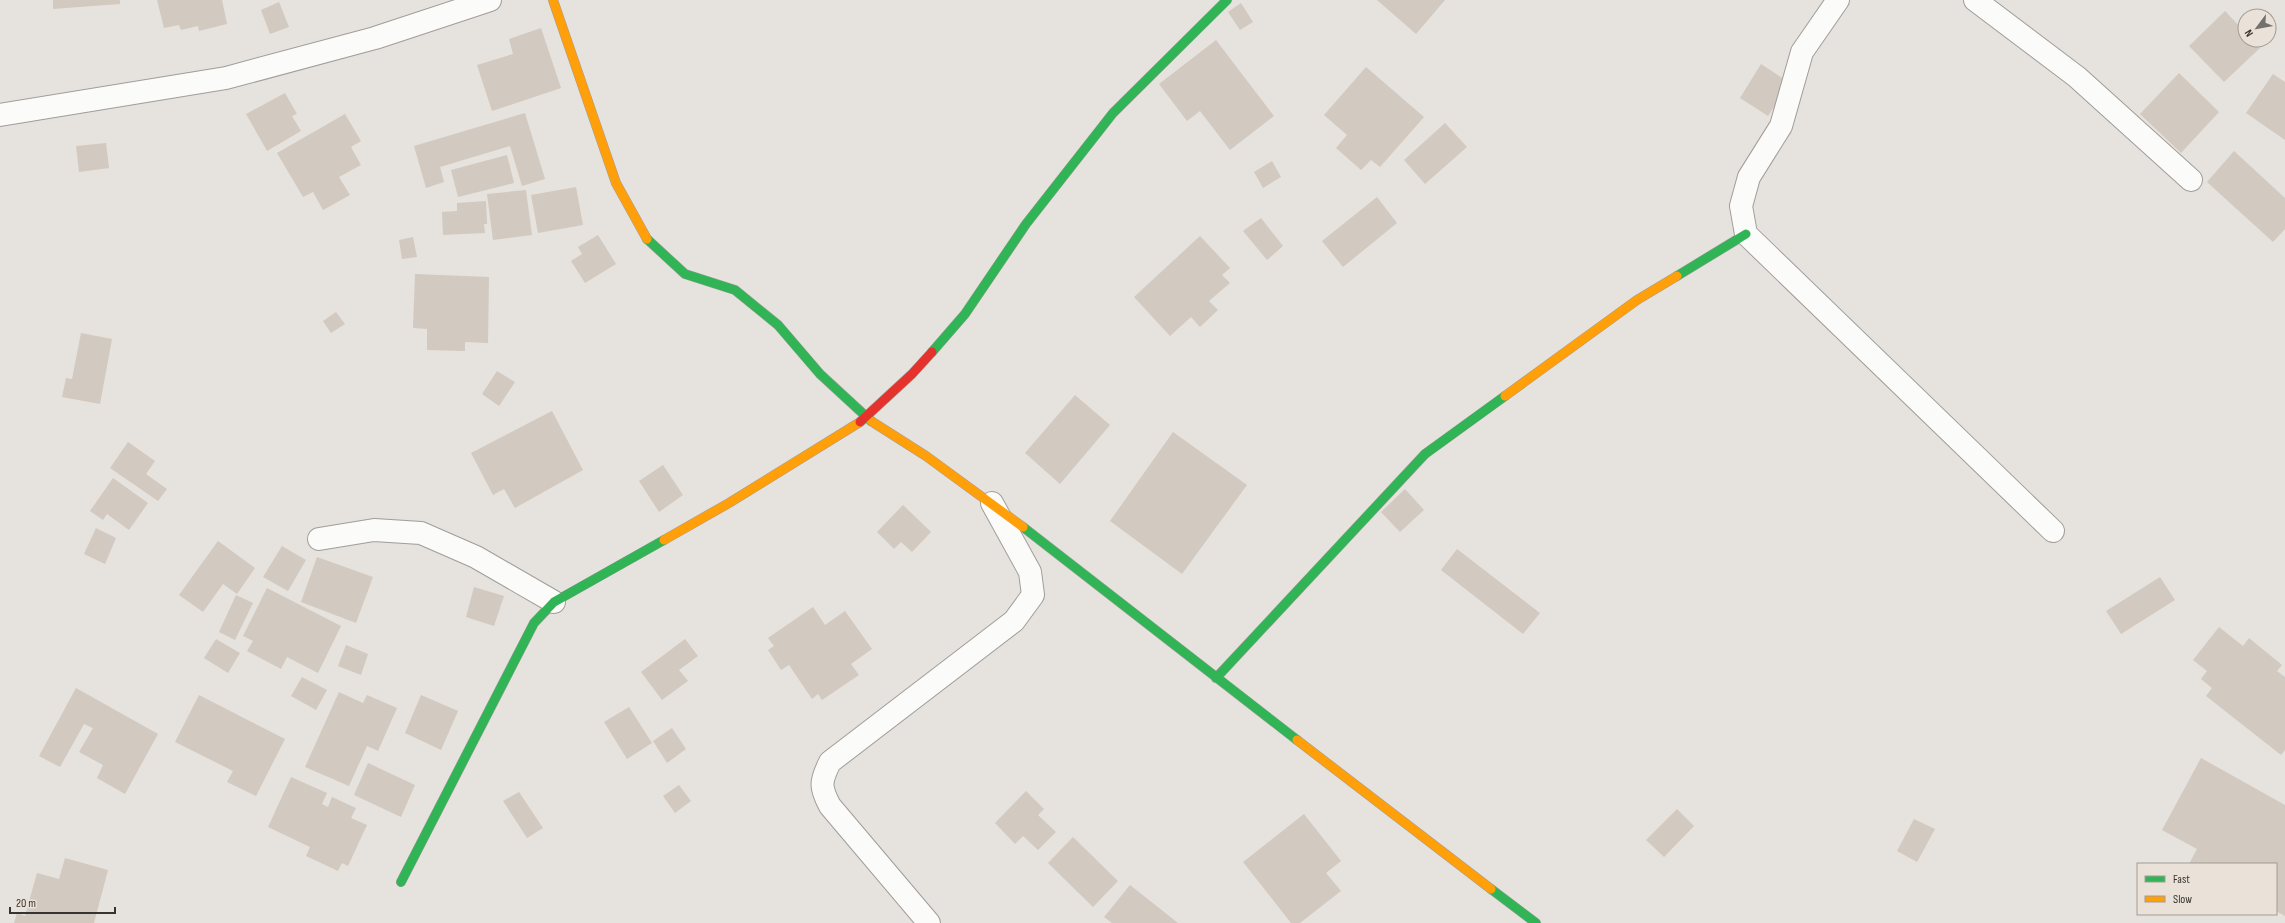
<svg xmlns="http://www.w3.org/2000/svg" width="2285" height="923" viewBox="0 0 2285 923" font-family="'Sofia Sans Condensed',sans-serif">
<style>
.building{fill:#d2c9c0}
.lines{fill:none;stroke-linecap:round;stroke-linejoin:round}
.street-casing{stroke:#a09d9a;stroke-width:24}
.fast-casing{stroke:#a09d9a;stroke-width:10}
.slow-casing{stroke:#a09d9a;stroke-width:10}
.jam-casing{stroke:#a09d9a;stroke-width:10}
.street{stroke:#fbfbfa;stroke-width:22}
.fast{stroke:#30b455;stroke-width:9}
.slow{stroke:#ff9f0a;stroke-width:9}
.jam{stroke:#e5322d;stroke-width:9}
</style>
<rect width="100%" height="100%" fill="#e6e2dd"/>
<path class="building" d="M53 0H120V4L53 9Z
M157 0H222L227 24 199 31 198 26 181 30 179 25 164 28Z
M1377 0H1445L1416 34Z
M279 2 289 27 270 34 261 10Z
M1241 3 1253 22 1240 30 1228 12Z
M2225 11 2245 32V40H2252L2260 48 2224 82 2189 46Z
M541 28 561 88 492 111 477 65 513 54 509 39Z
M1216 40 1274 116 1230 150 1200 111 1187 121 1159 84Z
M1761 64 1790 83 1768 116 1740 98Z
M1366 67 1424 117 1380 167 1371 160 1361 170 1336 148 1347 135 1324 115Z
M2179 73 2219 112 2181 153 2140 114Z
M2273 74 2285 82V140L2246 113Z
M285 93 297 114 292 116 301 131 267 151 246 114Z
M525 113 545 179 522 186 510 146 440 167 444 182 426 188 414 146Z
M345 114 361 141 351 147 361 165 339 177 350 195 323 210 313 192 303 197 277 153Z
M1445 123 1467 147 1425 184 1404 160Z
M106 143 109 168 79 172 76 146Z
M2234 151 2285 198V229L2273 242 2207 182Z
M507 155 514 183 458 197 451 170Z
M1272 161 1281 177 1263 188 1254 172Z
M576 187 583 225 538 233 531 195Z
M526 190 532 235 493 240 487 194Z
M1377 197 1397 223 1343 267 1322 241Z
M486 201 487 224H484L485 233 443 235 442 212 457 211V203Z
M1261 218 1283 246 1267 260 1243 231Z
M598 235 616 264 585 283 571 261 582 254 578 247Z
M1200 236 1230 268 1222 275 1230 283 1209 301 1218 310 1200 327 1191 317 1170 336 1134 297Z
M413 237 417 257 402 259 399 240Z
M415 274 489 277 488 343 465 342V351L427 350V329L413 328Z
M336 312 345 324 331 333 323 321Z
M81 333 112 339 100 404 62 397 66 378 72 379Z
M497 371 515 382 499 406 482 394Z
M1075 395 1110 425 1060 484 1025 453Z
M552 411 583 470 515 508 504 489 493 495 471 453Z
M1173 432 1247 485 1182 574 1110 521Z
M128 442 155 461 146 474 167 489 158 501 110 468Z
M663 465 683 495 659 512 639 481Z
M113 478 148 503 129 530 107 514 103 520 90 511Z
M1405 489 1424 510 1400 532 1381 512Z
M903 505 931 532 912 552 901 542 894 549 877 532Z
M96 528 116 538 105 564 84 554Z
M218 541 255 568 237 594 223 584 203 612 179 595Z
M282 546 306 560 288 591 263 577Z
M1457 549 1540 613 1523 634 1441 570Z
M317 557 373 577 356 623 301 602Z
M2160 577 2175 600 2121 634 2106 611Z
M474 587 504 596 494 626 466 617Z
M267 588 341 626 318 673 287 657 281 669 247 651 253 641 243 636Z
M236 595 253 603 235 640 219 632Z
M813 607 825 625 845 611 872 649 851 664 859 675 822 700 818 694 812 699 789 665 781 670 768 650 774 646 768 638Z
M2219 627 2243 646 2249 638 2282 665 2277 671 2285 677V750L2281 755 2206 696 2212 688 2201 679 2207 671 2193 660Z
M216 639 240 653 228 673 204 658Z
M685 639 698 656 679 670 688 681 662 700 641 672Z
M346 645 368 654 361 675 338 666Z
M302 677 327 690 316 710 291 696Z
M76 688 158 734 125 794 97 778 103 765 79 752 93 728 84 724 60 767 39 756Z
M339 692 363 703 367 695 397 708 378 751 367 746 349 786 305 767Z
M199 695 285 739 256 796 227 782 233 771 175 742Z
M421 695 458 711 441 750 405 733Z
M629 707 652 743 627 759 604 722Z
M672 728 686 749 667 763 653 741Z
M2201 758 2285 805V916L2276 911V864H2189L2197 849 2162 830Z
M368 763 415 785 401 817 354 795Z
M291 777 327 793 322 804 328 807 332 797 356 808 351 818 367 825 348 866 342 863 338 871 306 856 310 847 268 827Z
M679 785 691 801 675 813 663 796Z
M1026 791 1044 809 1038 815 1056 832 1038 850 1023 836 1015 844 995 823Z
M519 792 543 828 527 838 503 801Z
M1677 809 1694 826 1664 857 1646 840Z
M1304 814 1341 861 1326 873 1341 891 1300 923H1291L1243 862Z
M1914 819 1935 829 1917 862 1897 851Z
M1073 837 1118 881 1093 907 1048 863Z
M65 858 108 870 94 923H14L17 913 25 916 37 873 59 879Z
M1130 885 1178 923H1112L1104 917Z"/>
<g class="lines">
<g class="street-casing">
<path id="street" d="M1838 0 1802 52 1781 126 1749 177 1741 206 1746 234 2053 531
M1975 0 2077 77 2191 180
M0 115 226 78 375 38 490 0
M319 539 374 530 421 533 476 557 554 602
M929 923 830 806C820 787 820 782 830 762L1014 621 1033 595 1030 572 992 503"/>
</g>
<g class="fast-casing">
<path id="fast" d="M647 239 685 274 735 290 778 325 820 374 871 421
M1677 276 1746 234
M932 352 965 314 1026 224 1113 113 1227 0
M1023 527 1297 740
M1216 678 1425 454 1505 396
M401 882 534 623 554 602 664 540
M1491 889 1536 923"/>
</g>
<g class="slow-casing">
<path id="slow" d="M553 0 616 183 647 239
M1505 396 1637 300 1677 276
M871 421 926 456 1023 527
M664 540 729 503 860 422
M1297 740 1491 889"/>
</g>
<g class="jam-casing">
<path id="jam" d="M860 422 912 374 932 352"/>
</g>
<use href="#street" class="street"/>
<use href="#fast" class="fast"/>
<use href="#slow" class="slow"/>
<use href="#jam" class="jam"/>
</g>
<rect x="2137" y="863" width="140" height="52" fill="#eae2d9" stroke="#a29c95"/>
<rect x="2145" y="876" width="20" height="6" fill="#30b455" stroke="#a29c95"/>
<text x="2173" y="883" font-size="12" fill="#363330">Fast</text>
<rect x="2145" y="896" width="20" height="6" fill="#ff9f0a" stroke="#a29c95"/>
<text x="2173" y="903" font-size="12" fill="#363330">Slow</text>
<g transform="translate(2257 28) rotate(238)"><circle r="19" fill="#eae2d9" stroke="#a29c95"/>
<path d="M0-3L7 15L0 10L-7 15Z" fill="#74706d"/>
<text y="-6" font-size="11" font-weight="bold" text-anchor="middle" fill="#363330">N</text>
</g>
<path d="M10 907v6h105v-6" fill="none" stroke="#363330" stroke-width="2"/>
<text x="16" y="907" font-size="12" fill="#363330" stroke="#eae2d9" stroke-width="3" paint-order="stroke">20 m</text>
</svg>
